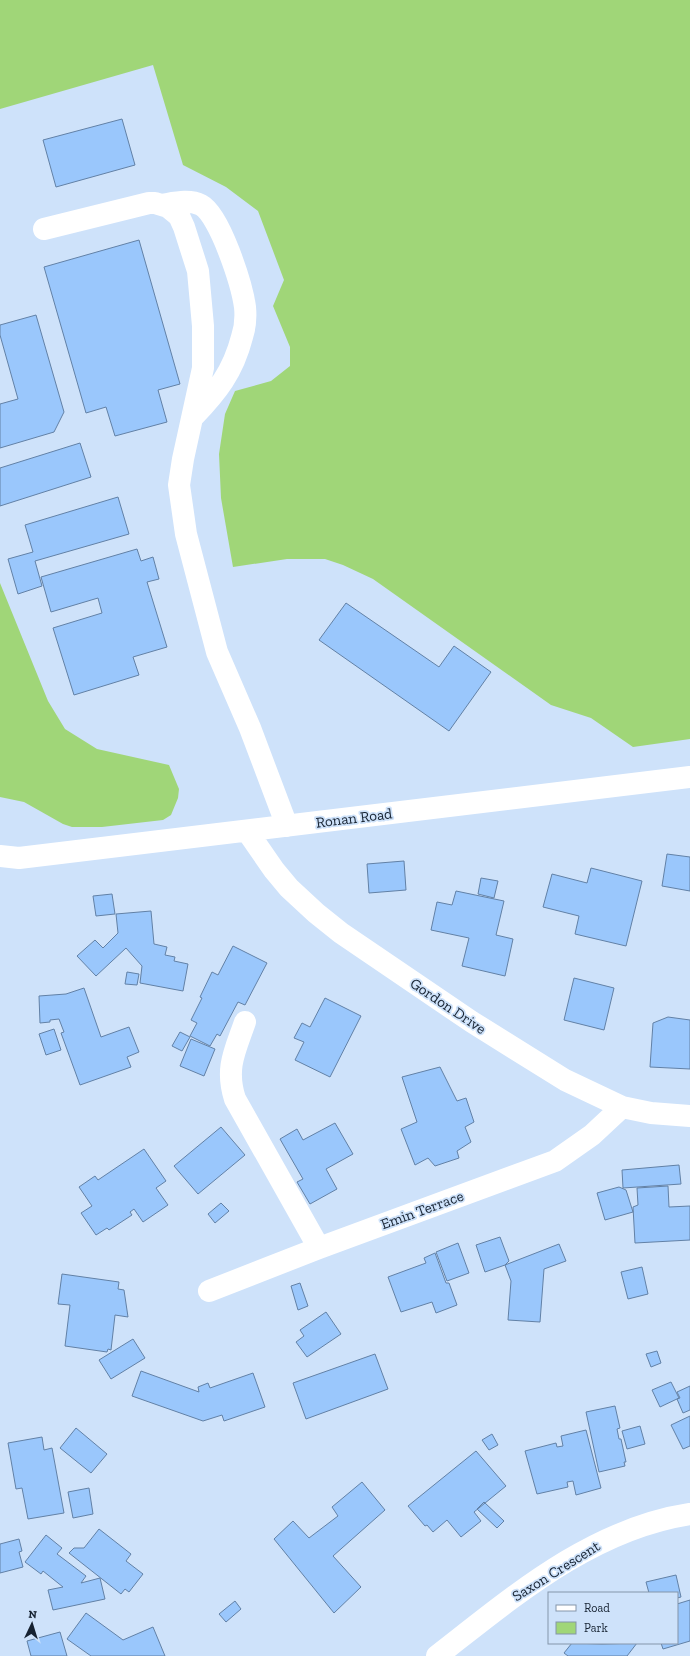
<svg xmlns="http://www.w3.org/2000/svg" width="690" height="1656" viewBox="0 0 690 1656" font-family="'Zilla Slab',serif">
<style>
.green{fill:#a0d678}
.building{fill:#9ac7fc;stroke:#6281a6}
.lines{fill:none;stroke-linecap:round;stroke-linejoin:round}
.minor{stroke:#fff;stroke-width:22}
.labels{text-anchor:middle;stroke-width:3.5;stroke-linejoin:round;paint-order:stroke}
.street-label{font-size:15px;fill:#162231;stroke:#cee2fa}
</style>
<rect width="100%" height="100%" fill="#cee2fa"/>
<path class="green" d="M0 0H690V739L633 747 591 718 551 705 373 579 343 565 325 559H287L233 567 221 498 219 454 225 414 235 391 271 381 290 366V347L273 306 284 280 258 211 226 187 183 165 153 65 0 109Z
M0 583 48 701 65 729 97 749 169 765 179 789 178 798 171 815 163 820 102 827H72L63 824 24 802 0 797Z"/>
<path class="building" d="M122 119 135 165 56 187 43 140Z
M139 240 180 384 158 390 167 422 115 436 106 407 86 413 44 267Z
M36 315 64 412 54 432 0 448V404L18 399 0 335V325Z
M80 443 91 477 0 506V468Z
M118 497 129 534 35 561 42 586 18 594 8 559 33 552 25 525Z
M137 549 141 561 153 557 159 579 147 582 167 647 133 657 139 675 74 695 53 628 102 613 98 598 51 612 41 577Z
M346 603 439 667 454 646 491 672 449 731 319 640Z
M667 854 690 857V891L662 886Z
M404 861 406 890 369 893 367 864Z
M591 868 642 881 626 946 575 934 579 916 543 907 552 874 587 883Z
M481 878 498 881 494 898 478 894Z
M456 891 504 901 496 935 513 939 505 976 462 966 469 938 431 930 437 902 452 905Z
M112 894 115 914 96 916 93 896Z
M151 911 154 944 167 947 165 955 175 957 174 961 188 964 183 991 140 983 142 966 126 948 96 976 77 956 95 940 103 948 118 933 116 914Z
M233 946 267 963 245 1005 238 1002 220 1036 217 1034 210 1046 190 1036 197 1023 191 1020 202 998 200 997 212 972 218 975Z
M127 972 139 974 137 985 125 984Z
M574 978 614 988 604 1030 564 1020Z
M84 988 101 1037 129 1027 139 1052 127 1057 131 1067 80 1085 61 1033 64 1032 59 1019 50 1020V1022L40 1023 39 996 66 994Z
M325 998 361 1016 330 1077 295 1060 304 1042 294 1038 302 1023 310 1027Z
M668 1017 690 1020V1069L650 1067 653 1023Z
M54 1029 61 1050 46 1055 39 1034Z
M180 1032 190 1037 182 1051 172 1046Z
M191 1039 215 1049 204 1076 180 1066Z
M440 1067 457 1101 466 1098 474 1122 465 1127 471 1142 457 1151 459 1158 435 1166 428 1158 415 1165 401 1129 417 1122 402 1077Z
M335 1123 353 1154 326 1169 337 1189 310 1204 297 1182 303 1179 280 1139 297 1129 303 1140Z
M221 1127 245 1155 198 1194 174 1166Z
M144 1149 166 1181 156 1188 168 1205 143 1222 134 1209 130 1212 132 1215 109 1230 107 1228 96 1235 81 1213 92 1206 79 1187 95 1176 98 1180Z
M679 1165 681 1184 623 1188 622 1170Z
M668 1186 669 1207 690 1206V1240L635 1243 633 1207 638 1205 637 1188Z
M619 1187 626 1190 633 1212 605 1220 597 1193Z
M221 1203 229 1211 215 1223 208 1214Z
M500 1237 509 1261 505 1265 485 1272 476 1245Z
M458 1243 469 1273 447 1281 436 1252Z
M559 1244 566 1261 544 1269 540 1322 508 1320 511 1281 505 1265Z
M435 1253 446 1283H449L457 1305 436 1313 432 1302 401 1312 388 1277 426 1263 424 1258Z
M642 1267 648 1294 628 1299 621 1272Z
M62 1274 119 1282 118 1289 124 1290 128 1317 115 1315 111 1350 108 1349 107 1352 65 1346 70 1305 58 1304Z
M300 1283 308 1306 298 1310 291 1286Z
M326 1312 341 1334 307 1357 296 1342 304 1336 300 1330Z
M133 1339 145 1358 111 1379 99 1360Z
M657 1351 661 1363 651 1367 646 1354Z
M375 1354 388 1389 306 1419 293 1383Z
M141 1371 199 1392 198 1387 208 1383 210 1388 253 1373 265 1407 224 1421 222 1415 203 1421 132 1396Z
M671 1382 679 1398 660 1407 652 1390Z
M690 1386V1410L683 1413 677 1399 680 1398 677 1392Z
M615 1406 620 1428 617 1429 619 1439H621L626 1462H624L625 1466 599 1472 586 1412Z
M690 1416V1446L683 1449 671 1425Z
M640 1426 645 1444 627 1449 622 1431Z
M76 1428 107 1454 91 1473 60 1448Z
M586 1430 601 1488 576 1495 573 1481 567 1482 568 1487 537 1494 525 1451 556 1443 557 1447 563 1446 561 1436Z
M492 1434 498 1445 489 1450 482 1440Z
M42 1437 44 1450 52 1448 64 1513 28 1519 22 1488 16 1489 8 1443Z
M476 1451 506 1486 474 1512 481 1521 461 1537 447 1520 433 1532 427 1525 425 1526 408 1506Z
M362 1482 385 1510 333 1556 361 1587 334 1613 274 1539 293 1521 309 1538 338 1516 332 1507Z
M89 1488 93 1514 73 1518 68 1492Z
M484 1502 504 1521 497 1528 477 1509Z
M99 1529 131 1554 126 1561 143 1574 129 1592 125 1589 121 1594 69 1553 74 1548H84Z
M46 1535 62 1548 57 1554 86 1576 81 1583 100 1578 105 1599 53 1610 48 1590 63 1587 43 1571 41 1574 25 1562Z
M19 1539 22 1551 19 1552 23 1567 0 1573V1544Z
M676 1575 681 1597 677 1598V1593H649L646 1582Z
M690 1600V1641L663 1649 661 1643H677V1604Z
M235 1601 241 1609 226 1622 219 1614Z
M86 1613 123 1640 153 1627 165 1656H91L67 1639Z
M60 1632 67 1656H31L27 1641Z
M572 1643 602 1644 637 1643 627 1656H568L564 1653Z"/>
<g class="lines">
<path class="minor" d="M161 205C174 203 189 199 201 205 220 215 242 285 245 307 246 317 245 328 242 337 233 372 217 392 193 417
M44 229 149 203H155L168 207 179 216 184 227 198 271 203 326V368L183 459 179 485 186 534 217 652 250 728 287 826
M247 831 274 870 289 888 316 913 341 933 472 1022 565 1080 622 1107 651 1113 690 1116
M0 856 19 858 690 777
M245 1022C235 1051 225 1068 235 1099L319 1248
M209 1291 319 1248 555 1161 592 1135 622 1107
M437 1656C513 1597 591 1529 690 1514"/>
</g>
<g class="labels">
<g class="street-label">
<text transform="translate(354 818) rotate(-7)" y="5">Ronan Road</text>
<text transform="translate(448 1006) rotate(34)" y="5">Gordon Drive</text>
<text transform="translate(422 1210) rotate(-20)" y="5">Emin Terrace</text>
<text transform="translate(556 1571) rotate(-32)" y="5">Saxon Crescent</text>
</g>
</g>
<rect x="548" y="1592" width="130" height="52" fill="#cee2fa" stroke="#8495aa"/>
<rect x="556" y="1605" width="20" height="6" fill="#ffffff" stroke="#8495aa"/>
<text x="584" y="1612" font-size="12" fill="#162231">Road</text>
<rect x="556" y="1622" width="20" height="12" fill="#a0d678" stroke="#8495aa"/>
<text x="584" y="1632" font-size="12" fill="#162231">Park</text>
<g transform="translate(32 1624) rotate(4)" stroke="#cee2fa" stroke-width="3" paint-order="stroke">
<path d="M0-3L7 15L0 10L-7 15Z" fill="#162231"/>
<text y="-6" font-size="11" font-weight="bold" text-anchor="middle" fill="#162231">N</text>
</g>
</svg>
